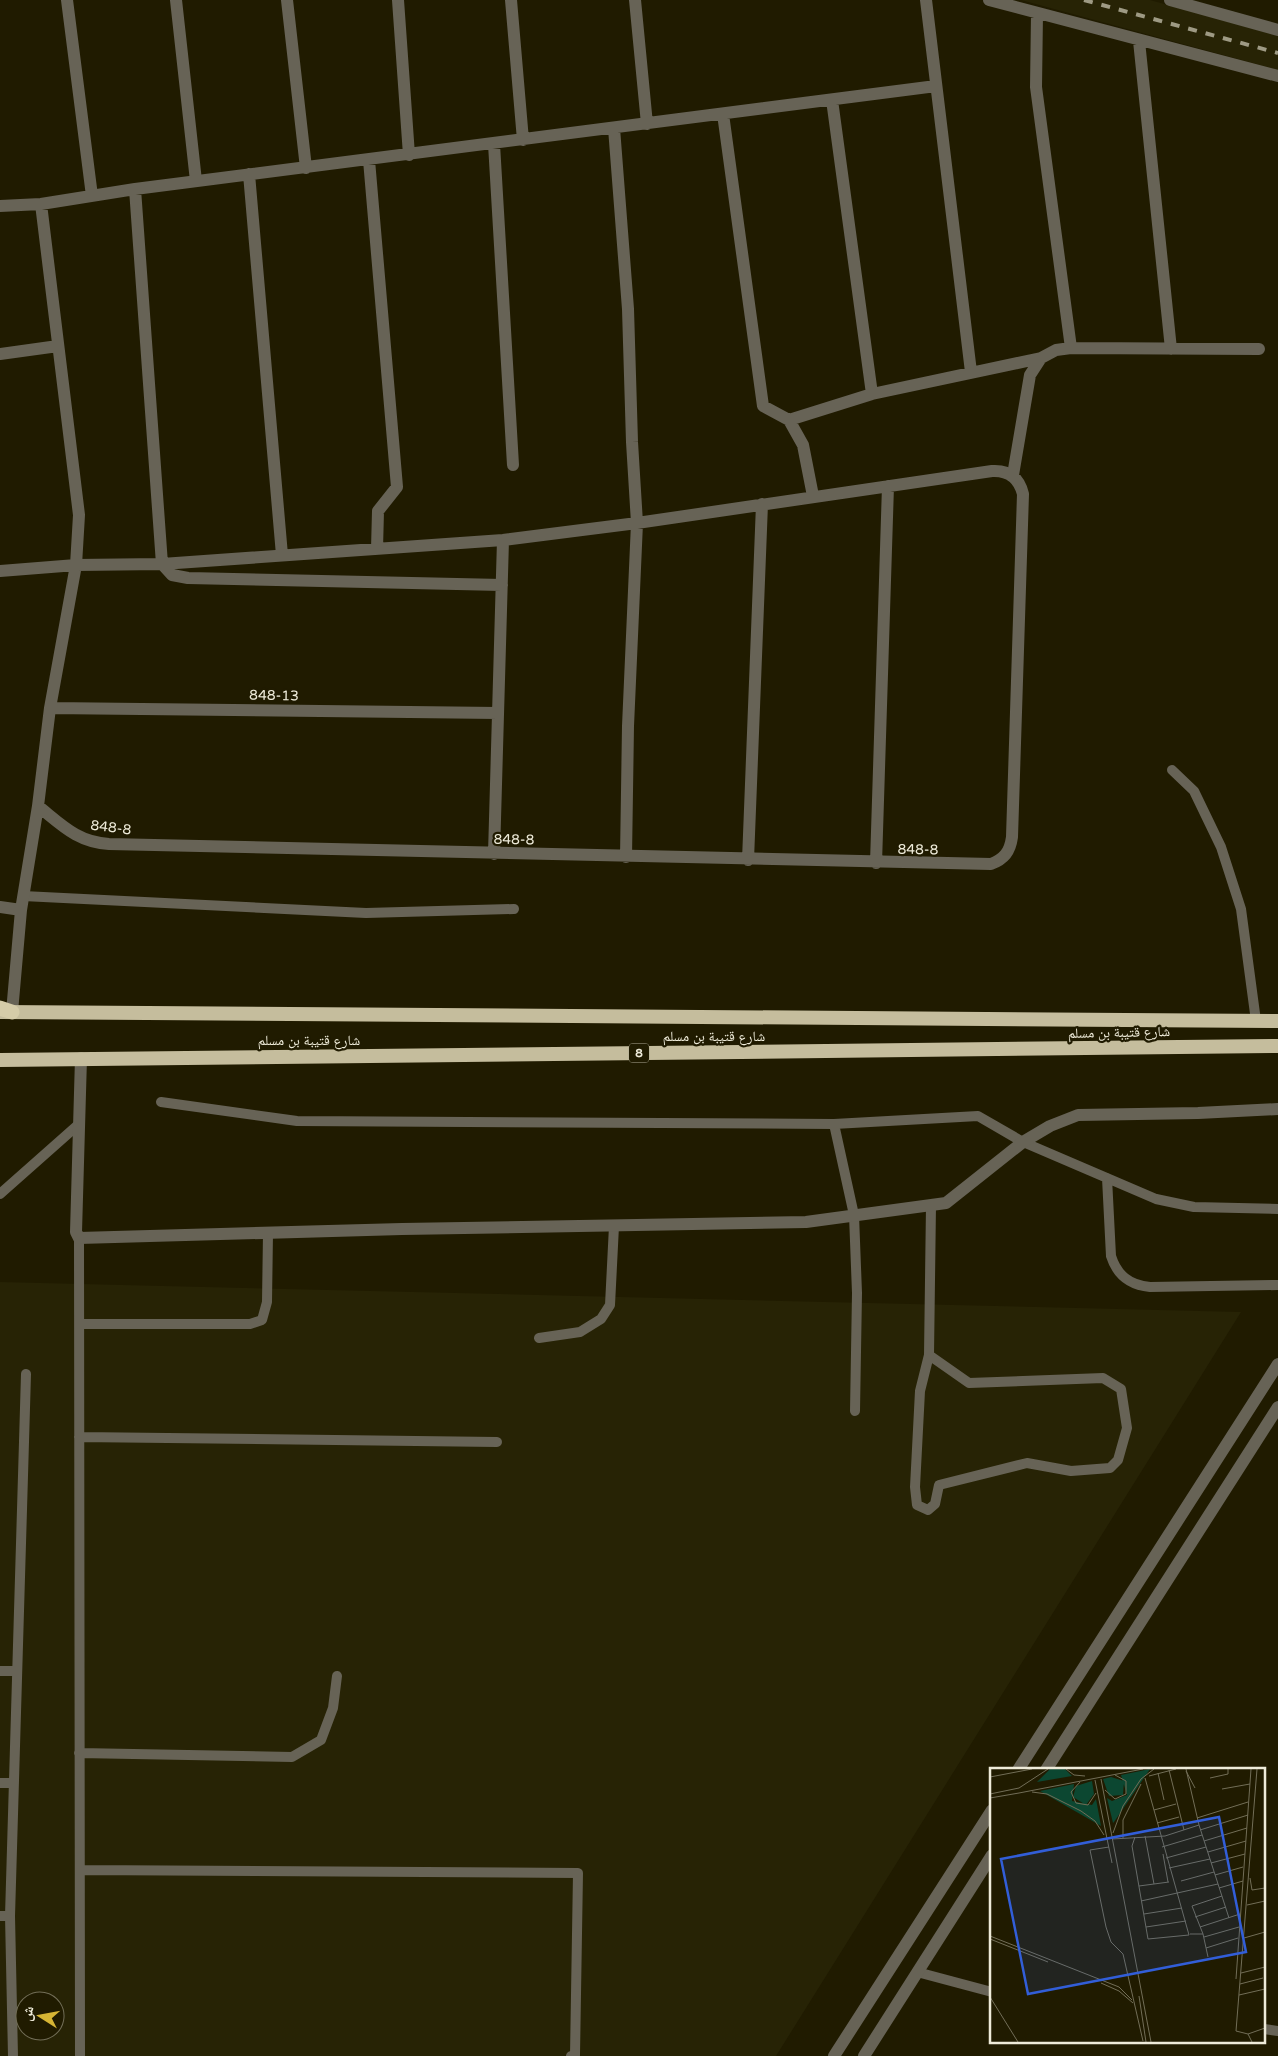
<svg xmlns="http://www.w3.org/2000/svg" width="1278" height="2056" viewBox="0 0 1278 2056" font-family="'Varela Round','Noto Naskh Arabic',sans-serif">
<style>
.built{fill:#272305;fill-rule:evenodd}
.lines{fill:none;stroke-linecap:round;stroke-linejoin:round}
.service{stroke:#676356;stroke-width:10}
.minor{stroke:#676356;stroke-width:12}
.tertiary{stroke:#676356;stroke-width:12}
.trunk{stroke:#c5bd9d;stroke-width:14}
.motorway{stroke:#d5cca9;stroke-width:15}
.rail{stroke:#9e9a84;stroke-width:4;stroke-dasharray:9 9;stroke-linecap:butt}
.labels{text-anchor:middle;stroke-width:4.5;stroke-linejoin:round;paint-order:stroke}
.shield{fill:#201b00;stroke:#b0ad98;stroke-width:1}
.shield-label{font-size:12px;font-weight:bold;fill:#eeebd9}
.street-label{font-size:14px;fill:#eeebd9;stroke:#201b00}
.inset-road{fill:none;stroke:#726e57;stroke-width:1}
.view{fill:#325ed8;fill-opacity:0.15;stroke:#325ed8;stroke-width:2.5}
.inset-edge{fill:none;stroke:#eeebd9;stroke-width:2.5}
</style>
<rect width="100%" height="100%" fill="#201b00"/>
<path class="built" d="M1021 0H1150L1278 36V70Z
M0 1282 1241 1312 776 2056H0ZM25 2001H55V2031H25Z"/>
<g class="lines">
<path class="service" d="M1172 770 1194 791 1221 847 1241 909 1256 1021
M23 896 366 913 514 909
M161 1102 297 1121 834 1124 978 1116 1023 1142 1156 1199 1194 1207 1278 1209
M834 1124 854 1215 857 1293 855 1411
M1107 1178 1111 1256C1117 1275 1129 1285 1150 1287L1278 1285
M0 1194 79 1124
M79 1238 80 2056
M80 1324H250L262 1320 267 1302 268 1233
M539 1338 580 1332 601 1319 610 1305 614 1226
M929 1355 969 1383 1103 1378 1121 1389 1127 1428 1118 1460 1110 1468 1071 1471 1027 1463 939 1485 935 1504 928 1510 917 1505 915 1487 920 1391 929 1355 931 1205
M79 1437 497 1442
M0 1671H16
M79 1753 292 1757 321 1740 333 1708 337 1676
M0 1783H14
M80 1870 578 1873 575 2055 571 2056
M0 1916H10
M917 1972 992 1992
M1264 2029 1278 2031
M13 2056 10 1916 26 1374"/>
<path class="minor" d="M67 0 92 196
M176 0 196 181
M287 0 306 168
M398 0 409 155
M511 0 523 140
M635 0 647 124
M926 0 971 372
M989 0 1278 76
M1170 0 1278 30
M1037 14 1036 87 1071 348
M1139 41 1171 349
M832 100 872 394
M723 114 763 406 789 420 872 394 1041 358
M614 128 628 309 632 442 637 523 628 726 626 857
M494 144 513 465
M369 160 397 487 378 511 377 549
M249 174 282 555
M135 189 162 564 172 575 188 578 502 585
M0 206 41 204 135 189 936 86
M0 354 58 346
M789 420 803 445 813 496
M1013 475 1030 375 1041 358 1056 350 1071 348 1259 349
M0 571 76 565 162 564 503 540 637 523 992 471C1009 470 1019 478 1023 494L1012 837C1010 852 1004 859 991 864L109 844C77 842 62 825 38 806
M50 708 498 713
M494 854 503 540
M748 860 762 504
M876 863 888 486
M0 907 21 910
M12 1012 21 910 38 806 50 708 76 565 79 515 41 204
M81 1058 76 1232 79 1238 402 1229 806 1222 946 1203 1023 1142 1050 1126 1078 1115 1198 1113 1278 1109"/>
<path class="tertiary" d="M1018 1770 1278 1364
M1046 1770 1278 1407
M834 2056 992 1810
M864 2056 992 1855"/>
<path class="trunk" d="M1 1012 1278 1021
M0 1060 1278 1046"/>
<path class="motorway" d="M0 1008 12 1012"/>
<path class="rail" d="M1084 0 1278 53"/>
</g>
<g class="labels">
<rect class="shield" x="629" y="1043.5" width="20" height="19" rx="4"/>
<g class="shield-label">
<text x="639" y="1057">8</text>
</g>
<g class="street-label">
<text transform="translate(274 695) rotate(1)" y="5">848-13</text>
<text transform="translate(111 827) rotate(7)" y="5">848-8</text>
<text transform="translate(514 839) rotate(1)" y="5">848-8</text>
<text transform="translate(918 849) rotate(1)" y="5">848-8</text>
<text transform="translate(1119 1032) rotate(-1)" y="5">شارع قتيبة بن مسلم</text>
<text x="714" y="1041">شارع قتيبة بن مسلم</text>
<text x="309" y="1045">شارع قتيبة بن مسلم</text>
</g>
</g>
<g transform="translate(990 1768)">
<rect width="275" height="275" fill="#201b00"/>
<path d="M60 1H75L82 8 47 14ZM160 1 124 54 123 55 117 30 122 33 137 27 131 7ZM121 9 134 13 133 27 119 28 113 11ZM102 13 104 26 96 37 83 29 86 18ZM84 16 82 33 102 37 106 31 111 58 50 23Z" fill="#0c4731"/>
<path class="inset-road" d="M76 1 84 7 95 8M196 1 209 57 239 150M179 2 194 62M196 3 205 20M168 5 174 32M159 8 186 1M0 9 42 1M220 10 238 6V1M111 11 161 274M105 12 122 95M90 14 81 24 86 35 98 37 106 25M29 20 58 1M232 21 260 16M115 22 125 31 136 26V13L125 7M42 24 57 26 91 43 105 53 114 67M29 25 153 1M0 26 29 20M0 30 29 25M164 42 186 36M207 50 258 34M167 55 189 49M210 62 258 47M123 65 133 38 151 11 164 1M155 68 164 116M145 69 142 78 158 171 199 167 155 10M133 70V52L151 16M122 71 175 68 209 57M214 73 257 60M119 79 100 82 116 159 121 174 133 186 153 273M172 79 212 67M218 84 256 73M173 86 178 114M176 90 216 79M221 95 255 86M179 100 220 91M225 107 253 99M260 110 262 122 275 120M191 113 224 104M149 118 179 114M229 120 253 113M151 133 228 116M257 137 275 133M154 146 192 140M205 149 236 139M156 159 196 153M210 159 250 146M200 166H213L218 189M213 166 202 138 232 128M0 168 129 219 142 232M214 169 249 159M254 170 275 164M0 171 58 194M216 180 248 170M251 205 275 199M246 211 261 1M111 215 129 223 143 235M250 216 273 210M249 227 275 221M149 228 156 274M0 229 28 274M258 266 275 260M262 274 258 266 246 263 267 1"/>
<path class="view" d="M229 49 256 184 38 226 11 91Z"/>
<rect width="275" height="275" class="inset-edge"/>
</g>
<g transform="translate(40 2016) rotate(281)"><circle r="24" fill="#201b00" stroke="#726e57"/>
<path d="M0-4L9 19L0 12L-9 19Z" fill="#d6b534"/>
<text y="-8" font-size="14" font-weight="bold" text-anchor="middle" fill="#eeebd9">ش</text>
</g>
</svg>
